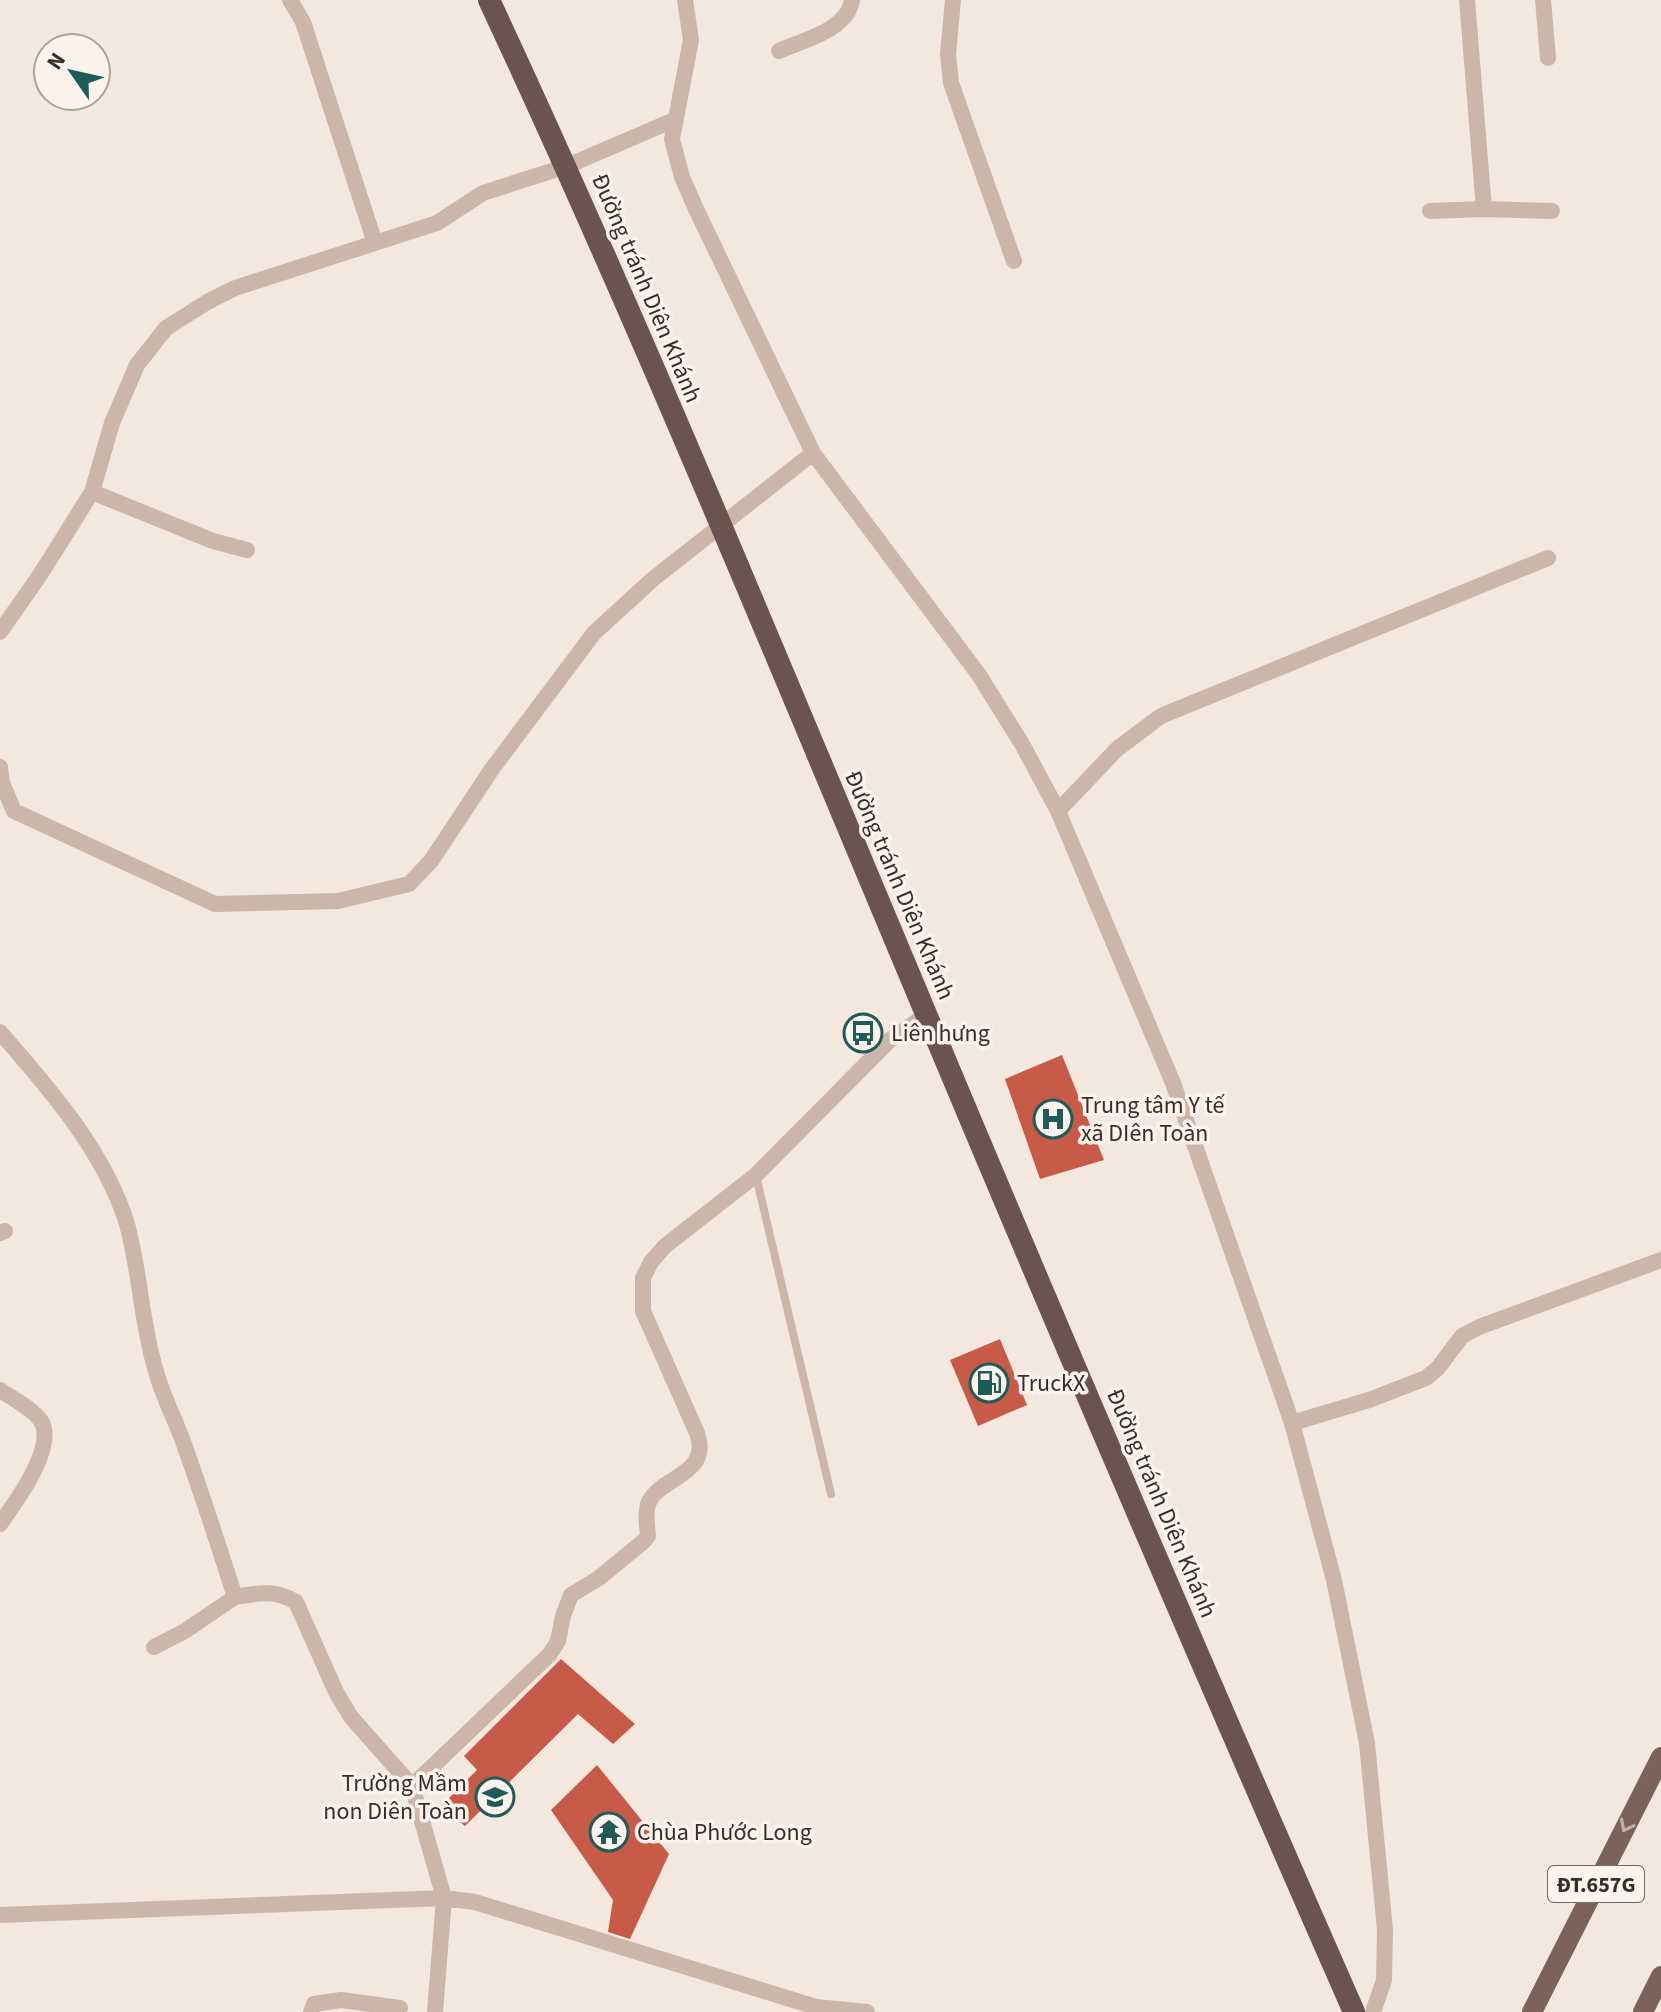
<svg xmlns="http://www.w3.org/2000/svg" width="1661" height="2012" viewBox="0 0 1661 2012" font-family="'Source Sans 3',sans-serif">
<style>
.building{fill:#c85b47}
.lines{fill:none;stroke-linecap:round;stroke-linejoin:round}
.service{stroke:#ccb6a9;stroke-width:8}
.minor{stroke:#ccb6a9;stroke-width:16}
.primary{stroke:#7b625a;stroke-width:20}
.trunk{stroke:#6a544d;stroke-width:22}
.oneway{stroke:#c1b1aa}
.labels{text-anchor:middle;stroke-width:7;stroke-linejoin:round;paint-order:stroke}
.shield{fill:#faf2eb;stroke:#736863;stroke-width:2}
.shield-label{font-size:22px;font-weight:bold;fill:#392d29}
.street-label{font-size:24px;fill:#392d29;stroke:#faf2eb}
.poi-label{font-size:24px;fill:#392d29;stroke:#faf2eb;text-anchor:start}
</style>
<rect width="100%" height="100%" fill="#f3e7de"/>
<path class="building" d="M1062 1055 1104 1160 1040 1179 1005 1079Z
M1000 1339 1027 1405 978 1426 950 1360Z
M561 1659 635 1724 613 1744 578 1714 465 1826 441 1806 477 1770 464 1756Z
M597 1765 669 1854 630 1939 608 1932 613 1900 551 1810Z"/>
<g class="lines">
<path class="service" d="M756 1176 831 1494"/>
<path class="minor" d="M290 0 303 22 375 243
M685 0 691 40 672 139 682 177 696 209 813 453 979 675 1022 744 1058 811 1173 1083 1292 1423 1334 1580 1367 1743 1385 1930 1384 1980 1373 2012
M953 0 948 54 951 83 1014 261
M1467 0 1484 209
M1543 0 1548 58
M779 51C803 40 848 30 852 0
M1430 211 1484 209 1552 211
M92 492 213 541 247 550
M0 632 40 575 92 492 112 423 137 365 166 328 209 301 235 288 437 223 483 193 567 166 674 120
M0 767 2 783 14 811 215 904 338 901 409 884 431 861 492 769 594 633 653 579 813 453
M1058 811 1117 749 1161 716 1548 558
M0 1032C49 1088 105 1152 127 1224 140 1271 141 1321 155 1368 162 1396 176 1420 185 1447 203 1497 219 1547 235 1597 259 1593 275 1589 296 1602L336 1692 351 1717 412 1786 444 1898 435 2012
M0 1233 5 1231
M0 1390C13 1399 32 1408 41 1421 57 1447 15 1503 0 1524
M1292 1423 1369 1400 1426 1378 1438 1368 1462 1336 1479 1327 1661 1260
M154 1647 185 1631 235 1597
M412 1786 550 1654 558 1641 563 1616 571 1595 599 1578 644 1541 648 1536C647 1525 645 1515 648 1504 659 1476 712 1476 697 1433L643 1311V1278L651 1262 665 1246 756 1175 890 1040 926 1015
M0 1915 444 1898 475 1902 816 2007 867 2012
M311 2012 314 2004 341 2000 400 2008 398 2012"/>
<path class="primary" d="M1532 2012 1661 1757
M1643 2012 1661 1976"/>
<path class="trunk" d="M489 0C641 326 777 659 916 990 1059 1332 1205 1673 1354 2012"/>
</g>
<defs><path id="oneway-chevron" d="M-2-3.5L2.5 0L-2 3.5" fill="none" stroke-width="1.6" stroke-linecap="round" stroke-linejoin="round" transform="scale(2)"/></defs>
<use class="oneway" href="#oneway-chevron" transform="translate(1626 1826) rotate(117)"/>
<defs>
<g id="bus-ring" transform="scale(2)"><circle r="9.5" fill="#faf2eb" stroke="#1e5c5a" stroke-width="1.5"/><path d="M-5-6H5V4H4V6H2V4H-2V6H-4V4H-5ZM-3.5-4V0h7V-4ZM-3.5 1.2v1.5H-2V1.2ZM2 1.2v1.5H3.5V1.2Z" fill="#1e5c5a"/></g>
<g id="hospital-ring" transform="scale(2)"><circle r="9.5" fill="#faf2eb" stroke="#1e5c5a" stroke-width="1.5"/><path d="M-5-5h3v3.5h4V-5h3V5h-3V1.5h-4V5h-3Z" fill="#1e5c5a"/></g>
<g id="fuel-ring" transform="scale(2)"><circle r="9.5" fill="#faf2eb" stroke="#1e5c5a" stroke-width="1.5"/><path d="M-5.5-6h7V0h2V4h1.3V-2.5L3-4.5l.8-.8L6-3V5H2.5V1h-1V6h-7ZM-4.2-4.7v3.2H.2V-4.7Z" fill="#1e5c5a"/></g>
<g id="school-ring" transform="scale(2)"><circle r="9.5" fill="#faf2eb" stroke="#1e5c5a" stroke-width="1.5"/><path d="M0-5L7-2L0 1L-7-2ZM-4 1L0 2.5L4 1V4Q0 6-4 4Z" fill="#1e5c5a"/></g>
<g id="temple-ring" transform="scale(2)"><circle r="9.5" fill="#faf2eb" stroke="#1e5c5a" stroke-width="1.5"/><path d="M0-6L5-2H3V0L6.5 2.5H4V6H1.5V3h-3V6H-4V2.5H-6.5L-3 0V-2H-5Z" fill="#1e5c5a"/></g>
</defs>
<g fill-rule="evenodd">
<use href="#bus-ring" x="863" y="1033"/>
<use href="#hospital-ring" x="1053" y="1119"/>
<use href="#fuel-ring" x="989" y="1383"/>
<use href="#school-ring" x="495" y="1797"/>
<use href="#temple-ring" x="609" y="1832"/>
</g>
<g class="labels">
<rect class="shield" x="1548" y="1866" width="96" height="36" rx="6"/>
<g class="shield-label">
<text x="1596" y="1892">ĐT.657G</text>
</g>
<g class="street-label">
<text transform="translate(647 288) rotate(67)" y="8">Đường tránh Diên Khánh</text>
<text transform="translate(900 885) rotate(67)" y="8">Đường tránh Diên Khánh</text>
<text transform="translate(1162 1503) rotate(67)" y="8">Đường tránh Diên Khánh</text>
</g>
<g class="poi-label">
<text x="891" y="1041">Liên hưng</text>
<text x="1081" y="1113">Trung tâm Y tế<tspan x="1081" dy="28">xã DIên Toàn</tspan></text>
<text x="1017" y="1391">TruckX</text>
<text x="467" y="1791" text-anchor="end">Trường Mầm<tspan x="467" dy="28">non Diên Toàn</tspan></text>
<text x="637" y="1840">Chùa Phước Long</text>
</g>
</g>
<g transform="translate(72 72) rotate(304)"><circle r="38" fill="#faf2eb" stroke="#ada39d" stroke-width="2"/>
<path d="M0-6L14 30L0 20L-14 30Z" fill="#1e5c5a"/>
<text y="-12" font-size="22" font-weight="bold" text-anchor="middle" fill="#392d29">N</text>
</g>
</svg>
